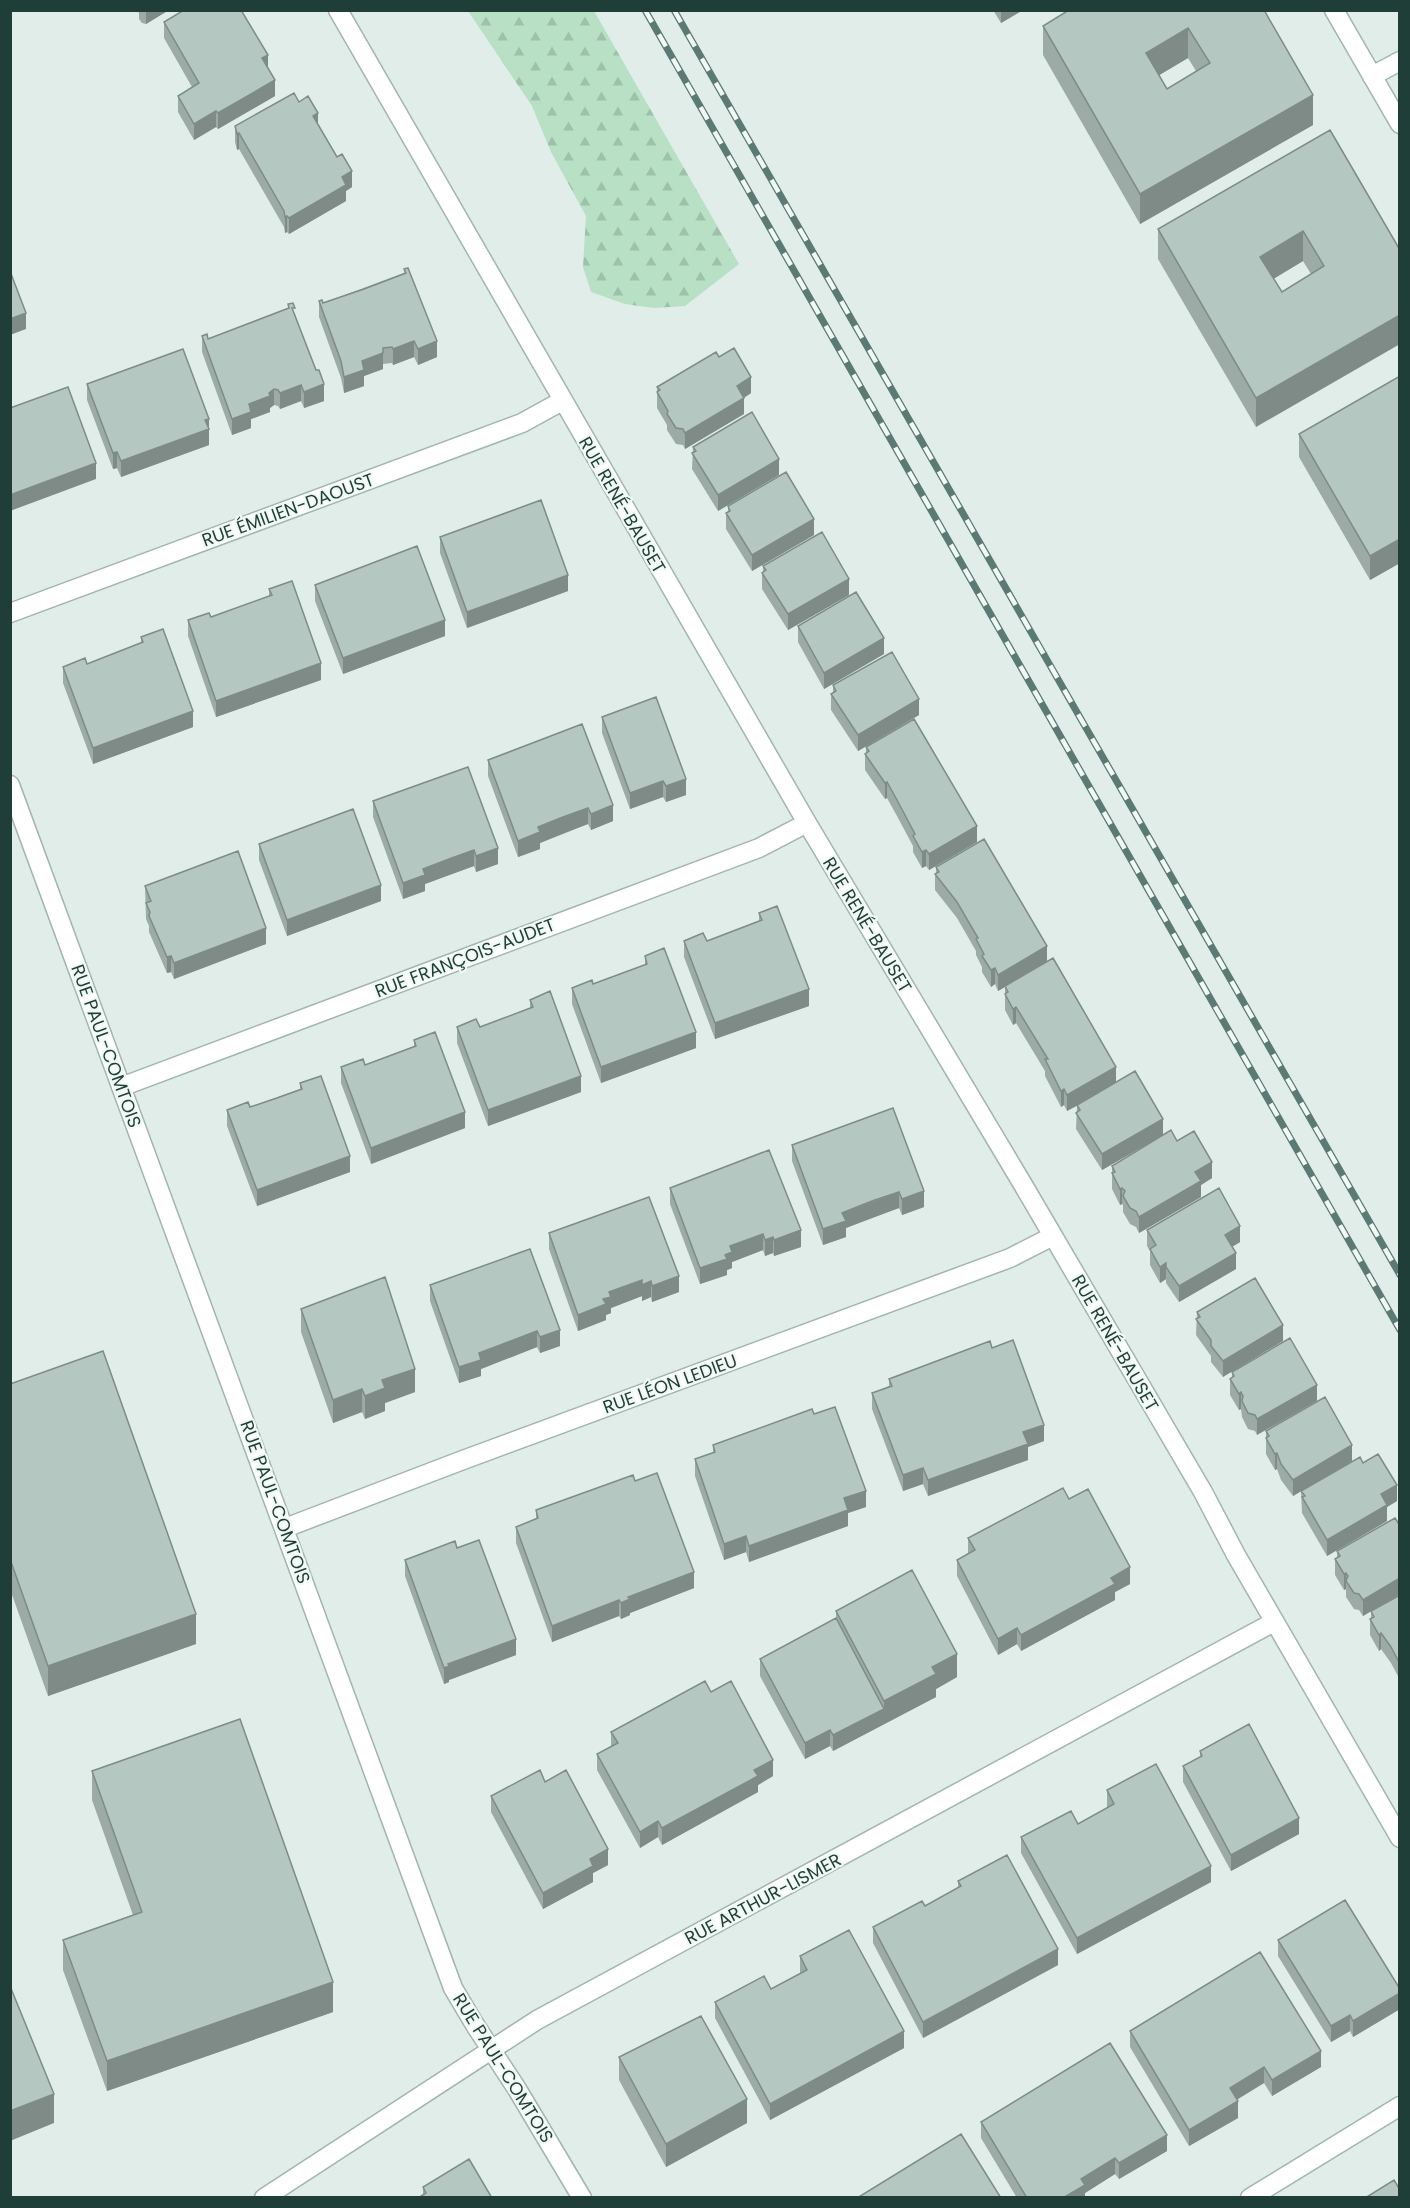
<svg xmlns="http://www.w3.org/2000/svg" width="1410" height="2208" viewBox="0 0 1410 2208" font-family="Poppins,sans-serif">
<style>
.forest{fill:url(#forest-firs)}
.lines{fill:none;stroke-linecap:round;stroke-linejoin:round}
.street-casing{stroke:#a2b5b0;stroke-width:21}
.secondary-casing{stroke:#9eb9b1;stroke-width:21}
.street{stroke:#fff;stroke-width:18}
.secondary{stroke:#fff;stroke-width:18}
.rail-casing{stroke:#5a7a73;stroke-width:7}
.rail{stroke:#f1f9f5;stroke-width:4.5;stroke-dasharray:14;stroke-linecap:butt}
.wall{fill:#9caba6;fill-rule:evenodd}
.shaded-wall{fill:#7f8b87}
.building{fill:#b5c7c1;stroke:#7f8b87;stroke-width:1.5;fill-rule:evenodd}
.labels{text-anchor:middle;stroke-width:4.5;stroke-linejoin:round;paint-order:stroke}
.street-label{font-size:18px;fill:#1f3e38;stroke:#f1f9f5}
</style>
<defs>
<pattern id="forest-firs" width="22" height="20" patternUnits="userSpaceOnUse" patternTransform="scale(1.5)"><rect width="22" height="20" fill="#b7e0c5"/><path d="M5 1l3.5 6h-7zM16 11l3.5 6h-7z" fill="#9dc1aa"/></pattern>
</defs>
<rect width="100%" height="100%" fill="#e0ede8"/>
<path class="forest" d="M468 11H594L739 264 685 306 654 308 625 304 591 292 583 267 586 216 551 152 532 106Z"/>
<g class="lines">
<g class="street-casing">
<path id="street" d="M338 10 807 823 1022 1183 1203 1492 1236 1555 1400 1838
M1334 10 1400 124
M10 613 522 423 562 401
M10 785 453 1988 475 2025 517 2089 582 2198
M121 1087 759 848 807 823
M285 1528 463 1460 1010 1258 1053 1236
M264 2198 537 2020 1274 1622
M1250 2198 1400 2106"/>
</g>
<g class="secondary-casing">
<path id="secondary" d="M1372 76 1400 61"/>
</g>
<use href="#street" class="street"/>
<use href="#secondary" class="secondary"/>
<g class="rail-casing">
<path id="rail" d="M645 10 1400 1330
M674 10 1400 1275"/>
</g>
<use href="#rail" class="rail"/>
</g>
<path class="wall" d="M137 10H169L146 24 142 23 139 19V13Z
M993 10H1023L1001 23Z
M1264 10 1313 125 1140 224 1043 55V26ZM1188 58 1196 71 1167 89 1159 75Z
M164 22 268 68 275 96 218 129 216 127 194 140 178 112V96L192 87 164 38Z
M299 102 318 125 352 187 346 191V201L289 234 287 232 285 233 284 227 239 149 237 150 235 142V126Z
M1330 130 1400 250 1256 427 1158 259V229ZM1303 261 1311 274 1282 292 1273 279Z
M404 269 437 357 418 365 414 357 393 365 392 363 383 364V369L364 376V386L344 393 341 378 319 317V301L323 303 404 273Z
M288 304 295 314 324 401 304 408 301 401 280 409 278 406 274 405 270 408V412L251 419V428L232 435 202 352V336L208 339 288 308Z
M719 357 751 393 744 398V414L685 449 683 445 676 444 667 430V425L657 408V387Z
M1400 376V563L1370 580 1299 457V434Z
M87 384 209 419V445L121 477 117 468 113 469 87 400Z
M693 447 779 475 718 511 692 469Z
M728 506 814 535 752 571 726 529V513L728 512Z
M440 537 568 591 467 628 440 553Z
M763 566 849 595 788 630 762 589V573L763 572Z
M315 585 445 636 343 674 315 601Z
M269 589 321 680 216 717 188 636V620L211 617 269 596Z
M798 626 884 654 824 689 798 642Z
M141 637 193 727 93 764 63 683V667L87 664 141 643Z
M833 685 919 715 858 751 831 710V694L833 693Z
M602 717 686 795 666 802 663 797 630 809 602 733Z
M866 747 977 842 929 870 926 866 922 868 913 852V846L897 816 887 798 885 799 865 770V754L866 753Z
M488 760 613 821 591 830 588 824 563 833 540 843V849L518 857 488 776Z
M468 767 498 864 476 872 474 866 449 875 425 884V891L403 899 373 817V801Z
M259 844 381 901 287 936 259 860Z
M936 867 1047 962 1116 1082 1163 1135 1102 1170 1076 1129 1077 1106 1067 1111 1064 1105 1061 1107 1045 1076V1071L1016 1023 1013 1025 1005 1010V987L998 991 995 984 991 987 982 972V967L976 955V951L957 918 935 890V874L936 873Z
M145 886 266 944 174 979 171 972 167 973 149 932V926L146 919Z
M759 913 809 1006 715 1039 684 957V941H707L759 921Z
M645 956 696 1048 601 1083 572 1004V988L593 984 645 965Z
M530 1000 581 1092 488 1126 457 1043V1027H480L530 1008Z
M414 1040 465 1128 371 1164 341 1083V1067L365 1065 414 1046Z
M300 1083 350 1172 257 1206 227 1126V1110L250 1107 300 1089Z
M893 1108 924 1207 902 1215 899 1208 872 1217 846 1228V1237L823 1245 792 1161V1145Z
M1177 1141 1212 1178 1201 1185V1197L1139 1233 1136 1227 1130 1224 1123 1212V1205L1122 1204 1120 1205 1112 1189V1166Z
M670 1188 801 1247 774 1256 773 1253 765 1256 763 1250 732 1262V1268L727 1270V1275L700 1284 670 1204Z
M1147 1230 1240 1242 1232 1247 1236 1269 1179 1302 1166 1283V1279L1160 1283 1150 1265V1251L1147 1246Z
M549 1233 679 1292 652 1302 651 1297 642 1301V1296L611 1308V1313L606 1315V1320L578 1331 549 1249Z
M530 1249 560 1346 540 1353 537 1347 481 1369V1376L459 1383 430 1301V1285Z
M1255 1278 1223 1377 1211 1362V1356L1196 1335 1197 1312Z
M301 1309 415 1392 385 1403V1411L365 1419 362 1412 333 1423 301 1332Z
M1290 1338 1257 1435 1255 1431 1248 1429 1242 1417 1241 1409 1239 1410 1230 1395V1379L1232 1378V1372Z
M992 1348 1044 1441 1028 1447V1460L928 1496 923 1484 903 1491 872 1409V1393L889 1386V1379Z
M10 1384 196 1644 48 1696 10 1589Z
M814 1414 866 1507 848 1513V1526L749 1562 746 1552 724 1560 695 1476V1459L713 1453V1445Z
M1266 1431 1352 1461 1293 1496 1281 1480 1277 1469 1275 1470 1266 1454Z
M1363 1463 1397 1501 1387 1507V1521L1327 1556 1302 1513 1301 1491Z
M635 1481 694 1588 630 1613V1615L621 1619 619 1616 552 1642 516 1543V1527L536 1519V1510Z
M1069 1499 1130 1584 1115 1592V1600L1021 1651 1017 1644 998 1655 957 1576V1560L968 1553V1538Z
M457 1548 516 1655 449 1680V1682L444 1684 405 1576V1560Z
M1337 1551 1400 1595V1680L1391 1663 1381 1649 1379 1651 1370 1635V1619L1371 1618V1611L1363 1616 1359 1610 1354 1609 1346 1597V1589L1344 1590 1335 1575V1559L1337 1558Z
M836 1611 957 1677 936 1689V1697L833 1751 830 1746 805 1759 760 1676V1659L836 1618Z
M711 1692 773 1776 758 1785V1792L662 1845 658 1837 640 1848 597 1770V1754L611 1746V1732Z
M1200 1751 1299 1834 1231 1871 1183 1782V1766L1200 1758Z
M92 1771 333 2012 107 2091 63 1970V1940L133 1915 92 1800Z
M545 1782 608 1865 593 1873V1882L543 1909 491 1812V1796Z
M1107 1790 1211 1882 1077 1954 1021 1853V1837L1078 1824 1107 1808Z
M958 1881 1058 1965 923 2038 873 1943V1927L925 1906 958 1888Z
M1278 1940 1400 1989V2009L1353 2037 1350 2031 1331 2042 1278 1956Z
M800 1956 904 2048 770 2120 715 2018V2002L771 1989 800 1973Z
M1130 2031 1321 2067 1272 2096 1264 2083 1237 2099 1238 2118 1189 2146 1130 2047Z
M619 2057 747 2123 666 2167 619 2080Z
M981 2122 1167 2151 1119 2179 1115 2174 1085 2193V2198H1017L981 2138Z
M423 2187 492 2198 423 2195Z"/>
<path class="shaded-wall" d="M146 10H169L146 24Z
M1001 10H1023L1001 23Z
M1188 28V58L1146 83V53Z
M268 55V71L262 58Z
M275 80V96L218 129V113Z
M1313 95V125L1140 224V194Z
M216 111V127L194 140V124Z
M318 113V129L313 116Z
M239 133V149L237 150V134Z
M352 171V187L346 191V201L289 234V218L342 177Z
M287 216V232L285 233V217Z
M1303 231V261L1260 287V257Z
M26 313V329L10 335V319Z
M1400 315V344L1256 427V398Z
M414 341V357L393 365V349Z
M437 341V357L418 365V349Z
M383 348V369L364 376V386L344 393V377L362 361Z
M751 377V393L737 402V386Z
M324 384V401L304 408V392Z
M301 385V401L280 409V393Z
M274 389V405L270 408V412L251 419V428L232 435V419L249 404 269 393Z
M744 398V414L685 449V433Z
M209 419V445L121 477V461Z
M117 452V468L113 469V453Z
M779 459V475L718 511V495Z
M96 463V479L10 511V495Z
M814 519V535L752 571V555Z
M1400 539V563L1370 580V556Z
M568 575V591L467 628V612Z
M849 579V595L788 630V614Z
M445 620V636L343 674V658Z
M884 638V654L824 689V673Z
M321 663V680L216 717V701Z
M919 699V715L858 751V735Z
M193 711V727L93 764V748Z
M686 779V795L666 802V786Z
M663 781V797L630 809V793Z
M887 782V798L885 799V783Z
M613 805V821L591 830V814Z
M588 808V824L540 843V849L518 857V841L538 827Z
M977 826V842L929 870V854Z
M498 848V864L476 872V856Z
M474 850V866L425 884V891L403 899V883L423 869Z
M926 850V866L922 868V852Z
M381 885V901L287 936V920Z
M266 928V944L174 979V963Z
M1047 946V962L998 991V975Z
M171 956V972L167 973V957Z
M995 968V984L991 987V970Z
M809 989V1006L715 1039V1023Z
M1016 1007V1023L1013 1025V1009Z
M696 1032V1048L601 1083V1067Z
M1116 1067V1083L1067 1111V1095Z
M581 1076V1092L488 1126V1110Z
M1064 1089V1105L1061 1107V1091Z
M465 1112V1128L371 1164V1148Z
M1163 1119V1135L1102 1170V1154Z
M350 1156V1172L257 1206V1190Z
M1212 1162V1178L1201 1185V1197L1139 1233V1217L1195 1172Z
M1122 1188V1204L1120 1205V1189Z
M924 1191V1207L902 1215V1199Z
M899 1192V1208L846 1228V1237L823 1245V1229L842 1213Z
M1240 1226V1242L1225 1251V1235Z
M801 1230V1247L774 1256V1240Z
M763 1234V1250L732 1262V1268L727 1270V1275L700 1284V1268L725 1255 730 1246Z
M773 1237V1253L765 1256V1240Z
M1236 1253V1269L1179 1302V1286Z
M1166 1263V1279L1160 1283V1267Z
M679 1276V1292L652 1302V1286Z
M642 1280V1296L611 1308V1313L606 1315V1320L578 1331V1315L603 1299 609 1292Z
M651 1281V1297L642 1301V1285Z
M1283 1325V1341L1223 1377V1361Z
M560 1330V1346L540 1353V1337Z
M537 1331V1347L481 1369V1376L459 1383V1367L479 1353Z
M415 1369V1392L385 1403V1411L365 1419V1396L382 1380Z
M1317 1385V1401L1257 1435V1419Z
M362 1389V1412L333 1423V1400Z
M1241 1392V1409L1239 1410V1394Z
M1044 1425V1441L1028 1447V1460L928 1496V1480L1023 1432Z
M1352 1445V1461L1293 1496V1480Z
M1277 1453V1469L1275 1470V1454Z
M923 1468V1484L903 1491V1475Z
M1397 1485V1501L1387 1507V1521L1327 1556V1540L1381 1494Z
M866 1491V1507L848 1513V1526L749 1562V1546L844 1498Z
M746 1536V1552L724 1560V1544Z
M1130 1567V1584L1115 1592V1600L1021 1651V1635L1111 1578Z
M694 1572V1588L630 1613V1615L621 1619V1603L628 1597Z
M1346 1573V1589L1344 1590V1574Z
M1400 1578V1594L1363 1616V1600Z
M619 1600V1616L552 1642V1626Z
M196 1614V1644L48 1696V1666Z
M1017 1628V1644L998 1655V1639Z
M1381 1633V1649L1379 1651V1635Z
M516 1639V1655L449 1680V1682L444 1684V1668L448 1664Z
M957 1654V1677L936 1689V1697L833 1751V1735L884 1709V1701L932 1667Z
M830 1730V1746L805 1759V1743Z
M773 1760V1776L758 1785V1792L662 1845V1828L754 1770Z
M1299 1818V1834L1231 1871V1855Z
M658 1821V1837L640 1848V1832Z
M608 1849V1865L593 1873V1882L543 1909V1893L590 1859Z
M1211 1866V1882L1077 1954V1938Z
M1058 1949V1965L923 2038V2022Z
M333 1982V2012L107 2091V2061Z
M1400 1993V2009L1353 2037V2021Z
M1350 2015V2031L1331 2042V2026Z
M904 2031V2048L770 2120V2104Z
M1321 2051V2067L1272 2096V2080Z
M1264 2067V2083L1230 2104V2088Z
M54 2094V2123L10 2141V2111Z
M747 2099V2123L666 2167V2144Z
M1238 2101V2118L1189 2146V2130Z
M1167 2135V2151L1119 2179V2163Z
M1115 2158V2174L1085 2193V2198H1063L1081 2179Z"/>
<path class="building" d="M184 10H241L268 55 262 58 275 80 218 113 216 111 194 124 178 96 199 83 164 22Z
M1069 10H1264L1313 95 1140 194 1043 26ZM1188 28 1210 63 1167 89 1146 53Z
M294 93 299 102 308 96 318 113 313 116 337 157 342 154 352 171 342 177 346 185 289 218 287 216 285 217 284 211 239 133 237 134 235 126Z
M1330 130 1400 250V315L1256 398 1158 229ZM1303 231 1324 266 1282 292 1260 257Z
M408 268 437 341 418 349 414 341 393 349 392 347 383 348V353L362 361 364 370 344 377 341 361 319 301 322 300 323 303 364 289 406 273 404 269Z
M10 271 26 313 10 319Z
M293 303 295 308H292L316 370H319L324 384 304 392 301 385 280 393 278 390 274 389 269 393 270 396 249 404 251 412 232 419 202 336 207 334 208 339 289 308 288 304Z
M734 348 751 377 737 386 744 398 685 433 683 429 676 428 667 414 668 411 657 392 660 390 657 387 716 352 719 357Z
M183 349 209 419 205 420 209 429 121 461 117 452 113 453 87 384Z
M1400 376V539L1370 556 1299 434Z
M68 387 96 463 10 495V408Z
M752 412 779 459 718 495 692 453 696 451 693 447Z
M786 472 814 519 752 555 726 513 730 511 728 506Z
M541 500 568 575 467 612 440 537Z
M822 532 849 579 788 614 762 573 766 570 763 566Z
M417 546 445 620 343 658 315 585Z
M292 581 321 663 216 701 188 620 209 613 211 617 272 595 269 589Z
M856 592 884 638 824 673 798 626Z
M163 629 193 711 93 748 63 667 85 658 87 664 143 642 141 637Z
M892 652 919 699 858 735 831 694 836 691 833 685Z
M656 697 686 779 666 786 663 781 630 793 602 717Z
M914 719 977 826 929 854 926 850 922 852 913 836 915 834 897 800 887 782 885 783 865 754 869 751 866 747Z
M582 724 613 805 591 814 588 808 563 817 538 827 540 832 518 841 488 760Z
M468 767 498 848 476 856 474 850 449 859 423 869 425 875 403 883 373 801Z
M353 809 381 885 287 920 259 844Z
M984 839 1047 946 998 975 995 968 991 970 982 956 984 954 976 939 978 938 957 902 935 874 939 872 936 867Z
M238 851 266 928 174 963 171 956 167 957 149 916 150 912 146 903 151 901 145 886Z
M777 906 809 989 715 1023 684 941 703 933 707 941 762 920 759 913Z
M664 948 696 1032 601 1067 572 988 592 980 593 984 647 964 645 956Z
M1053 958 1116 1067 1067 1095 1064 1089 1061 1091 1045 1059H1048L1016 1007 1013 1009 1005 994 1008 992 1005 986Z
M550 991 581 1076 488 1110 457 1027 476 1019 480 1027 533 1007 530 1000Z
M435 1032 465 1112 371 1148 341 1067 363 1059 365 1065 416 1046 414 1040Z
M1135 1071 1163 1119 1102 1154 1076 1113 1080 1110 1077 1105Z
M321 1076 350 1156 257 1190 227 1110 248 1102 250 1107 277 1098 302 1089 300 1083Z
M893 1108 924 1191 902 1199 899 1192 872 1201 842 1213 846 1221 823 1229 792 1145Z
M1171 1130 1177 1141 1194 1131 1212 1162 1195 1172 1201 1181 1139 1217 1136 1211 1130 1208 1123 1196 1125 1191 1122 1188 1120 1189 1112 1173 1115 1172 1112 1166Z
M769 1150 801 1230 774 1240 773 1237 765 1240 763 1234 730 1246 732 1252 725 1255 727 1259 700 1268 670 1188Z
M1219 1188 1240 1226 1225 1235 1236 1253 1179 1286 1166 1267V1263L1160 1267 1150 1249 1156 1245 1147 1230Z
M649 1197 679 1276 652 1286 651 1281 642 1285V1280L609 1292 611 1297 603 1299 606 1304 578 1315 549 1233Z
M530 1249 560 1330 540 1337 537 1331 479 1353 481 1360 459 1367 430 1285Z
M385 1277 415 1369 382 1380 385 1388 365 1396 362 1389 333 1400 301 1309Z
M1255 1278 1283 1325 1223 1361 1211 1346V1340L1196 1319 1200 1317 1197 1312Z
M1290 1338 1317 1385 1257 1419 1255 1415 1248 1413 1242 1401 1243 1396 1241 1392 1239 1394 1230 1379 1234 1376 1232 1372Z
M1013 1340 1044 1425 1023 1432 1028 1444 928 1480 923 1468 903 1475 872 1393 892 1386 889 1379 990 1341 992 1348Z
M103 1351 196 1614 48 1666 10 1559V1384Z
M1325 1397 1352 1445 1293 1480 1281 1464 1277 1453 1275 1454 1266 1438 1269 1436 1266 1431Z
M835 1407 866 1491 844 1498 848 1510 749 1546 746 1536 724 1544 695 1459 715 1452 713 1445 812 1409 814 1414Z
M1378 1454 1397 1485 1381 1494 1387 1505 1327 1540 1302 1497 1305 1496 1301 1491 1360 1457 1363 1463Z
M657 1473 694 1572 628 1597 630 1599 621 1603 619 1600 552 1626 516 1527 538 1518 536 1510 633 1475 635 1481Z
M1063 1488 1069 1499 1088 1489 1130 1567 1111 1578 1115 1584 1021 1635 1017 1628 998 1639 957 1560 975 1550 968 1538Z
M1395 1518 1400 1526V1578L1363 1600 1359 1594 1354 1593 1346 1581 1348 1576 1346 1573 1344 1574 1335 1559 1340 1556 1337 1551Z
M479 1540 516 1639 448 1664 449 1666 444 1668 405 1560 455 1541 457 1548Z
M912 1570 957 1654 932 1667 936 1674 884 1701 836 1611Z
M1400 1595V1664L1391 1647 1381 1633 1379 1635 1370 1619 1374 1617 1371 1611Z
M836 1618 884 1709 833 1735 830 1730 805 1743 760 1659Z
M705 1681 711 1692 731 1681 773 1760 754 1770 758 1776 662 1828 658 1821 640 1832 597 1754 618 1743 611 1732Z
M240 1719 333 1982 107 2061 63 1940 142 1912 92 1771Z
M1249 1724 1299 1818 1231 1855 1183 1766 1202 1756 1200 1751Z
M1156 1764 1211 1866 1077 1938 1021 1837 1071 1811 1078 1824 1114 1804 1107 1790Z
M540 1770 545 1782 566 1770 608 1849 590 1859 593 1866 543 1893 491 1796Z
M1007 1855 1058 1949 923 2022 873 1927 922 1901 925 1906 961 1886 958 1881Z
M1345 1900 1400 1989V1993L1353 2021 1350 2015 1331 2026 1278 1940Z
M849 1930 904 2031 770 2104 715 2002 764 1976 771 1989 807 1970 800 1956Z
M1260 1952 1321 2051 1272 2080 1264 2067 1230 2088 1238 2101 1189 2130 1130 2031Z
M10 1986 54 2094 10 2111Z
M701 2016 747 2099 666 2144 619 2057Z
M1110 2043 1167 2135 1119 2163 1115 2158 1081 2179 1085 2185 1063 2198H1027L981 2122Z
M961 2134 1001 2198H857Z
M469 2159 492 2198H418L426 2193 423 2187Z
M1394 2180 1400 2190V2198H1365Z"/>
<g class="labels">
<g class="street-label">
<text transform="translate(622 505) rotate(60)" y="6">RUE RENÉ-BAUSET</text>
<text transform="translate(288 510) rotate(-20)" y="6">RUE ÉMILIEN-DAOUST</text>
<text transform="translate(867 925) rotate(59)" y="6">RUE RENÉ-BAUSET</text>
<text transform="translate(465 958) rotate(-21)" y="6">RUE FRANÇOIS-AUDET</text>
<text transform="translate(106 1046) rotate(70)" y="6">RUE PAUL-COMTOIS</text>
<text transform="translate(1115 1343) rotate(60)" y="6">RUE RENÉ-BAUSET</text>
<text transform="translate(670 1384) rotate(-20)" y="6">RUE LÉON LEDIEU</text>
<text transform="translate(275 1502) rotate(70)" y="6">RUE PAUL-COMTOIS</text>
<text transform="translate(763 1899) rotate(-28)" y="6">RUE ARTHUR-LISMER</text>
<text transform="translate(503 2068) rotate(58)" y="6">RUE PAUL-COMTOIS</text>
</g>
</g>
<rect width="1410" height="2208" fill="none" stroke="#1f3e38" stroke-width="24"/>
</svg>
